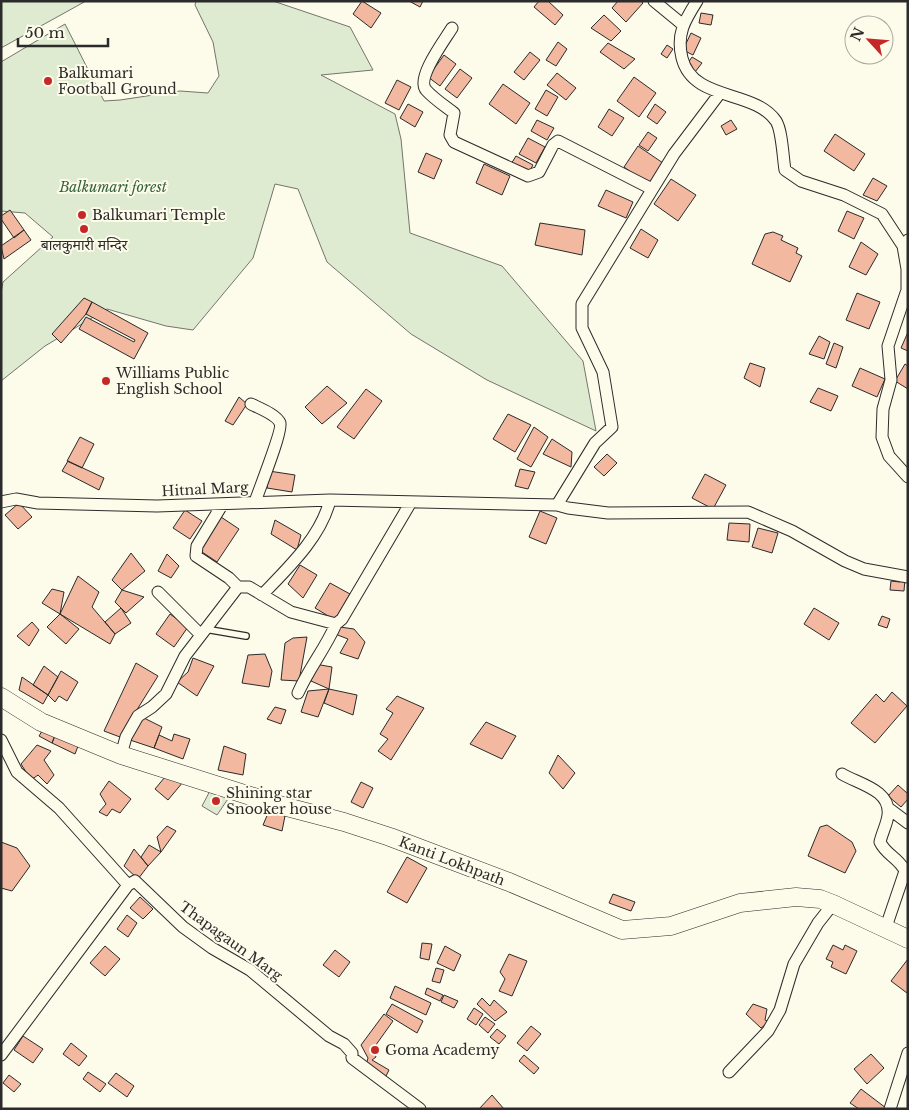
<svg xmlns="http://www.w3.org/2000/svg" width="909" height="1110" viewBox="0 0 909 1110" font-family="'Libre Baskerville','Noto Sans Devanagari',serif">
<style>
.green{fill:#deebd1;stroke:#74746e}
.building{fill:#f2b8a0;stroke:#2b2b2b}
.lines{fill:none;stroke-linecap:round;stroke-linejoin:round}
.lane-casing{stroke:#2b2b2b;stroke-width:8}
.street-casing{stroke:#2b2b2b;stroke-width:13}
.primary-casing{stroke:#2b2b2b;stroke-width:19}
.lane{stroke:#fdfbea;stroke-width:5.5}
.street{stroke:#fdfbea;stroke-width:11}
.primary{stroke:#fdfbea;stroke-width:18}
.poi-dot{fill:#c62828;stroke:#fdfbea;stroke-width:2}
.labels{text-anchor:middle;stroke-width:4;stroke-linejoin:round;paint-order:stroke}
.poi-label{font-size:14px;fill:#2b2b2b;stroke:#fdfbea;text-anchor:start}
.park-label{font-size:14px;font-style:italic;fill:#34623c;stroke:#fdfbea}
.street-label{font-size:14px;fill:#2b2b2b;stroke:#fdfbea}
</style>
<rect width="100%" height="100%" fill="#fdfbea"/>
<path class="green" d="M1 1H86L1 48Z
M196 1H273L350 27 373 70 321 75 395 114 401 139 410 233 502 266 583 361 596 431 487 380 411 334 327 262 298 189 275 184 253 258 193 330 166 326 107 309 45 346 1 381V293L3 282 53 237 25 213 1 211V62L65 24 104 101 120 100 180 91 208 93 219 76 213 42 195 5Z
M212 787 230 796 217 815 202 806Z"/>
<path class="building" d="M362 1 381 13 371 28 353 14Z
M409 1H423L420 7Z
M539 1H548L563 15 555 25 534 7Z
M618 1H641L643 3 626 22 612 8Z
M701 13 713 15 711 25 699 23Z
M604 15 621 31 611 41 591 28Z
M691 33 701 38 693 55 683 50Z
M558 42 567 49 556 66 546 60Z
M608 43 635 59 624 69 600 52Z
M667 45 673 49 667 58 661 54Z
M530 52 540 60 524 80 514 72Z
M444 55 456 64 440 86 428 77Z
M692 57 702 63 695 72 686 66Z
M460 69 472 78 457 98 445 89Z
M557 73 576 88 566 100 547 85Z
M634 77 656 93 639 117 617 101Z
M397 80 411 87 399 110 385 103Z
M503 84 530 103 516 124 489 104Z
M546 90 558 97 547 116 535 109Z
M408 104 423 112 415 127 400 118Z
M655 104 666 112 657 124 647 117Z
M609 109 624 118 612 136 598 127Z
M537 120 554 128 547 140 531 131Z
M731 120 737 129 726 135 721 126Z
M648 132 657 138 648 151 639 145Z
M835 134 865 154 854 171 824 151Z
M528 138 545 147 536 163 519 154Z
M638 146 663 163 649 185 624 167Z
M426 153 442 160 434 179 418 172Z
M516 156 533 165 528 174 511 164Z
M484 164 510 176 502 195 476 183Z
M873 178 887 186 877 201 863 195Z
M671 179 696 195 678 221 654 204Z
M606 190 633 202 626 218 598 206Z
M10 210 24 230 14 238 1 219V216Z
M847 211 864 218 854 239 838 231Z
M540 223 585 230 582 255 535 245Z
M641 229 658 240 648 258 630 248Z
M24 230 31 240 4 259 1 246Z
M773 232 783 236 781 240 798 248 796 253 802 256 790 282 752 264 765 234Z
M861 242 878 254 866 275 849 267Z
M857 293 880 302 869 329 846 320Z
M84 298 92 302 86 314 61 343 52 334Z
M92 302 148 333 134 359 79 329 86 317 134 342 135 340 86 314Z
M908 332V351L901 348Z
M819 336 830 342 824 359 809 354Z
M834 343 843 347 836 368 826 364Z
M750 363 765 368 760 387 744 378Z
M905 364 908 366V389L895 381Z
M860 368 885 379 877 397 852 386Z
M327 386 347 403 322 424 305 407Z
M818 388 838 396 831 411 810 402Z
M366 389 382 401 354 439 337 427Z
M239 397 247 404 233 425 225 421Z
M508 414 531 425 515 452 493 439Z
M534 427 548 437 531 467 517 459Z
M80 437 94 444 82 468 67 461Z
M552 439 572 452 571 467 543 454Z
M607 454 617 463 604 476 594 467Z
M68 461 104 478 99 490 62 471Z
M520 469 535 472 528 489 515 486Z
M269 471 295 475 292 492 267 488Z
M705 474 726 485 713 509 692 498Z
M19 503 32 517 18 529 5 515Z
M185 510 202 521 190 539 173 528Z
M540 511 557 518 546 544 529 537Z
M221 517 239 529 217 562 199 550Z
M275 520 301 535 297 550 271 534Z
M729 523 750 524 749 542 727 540Z
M758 528 778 533 772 553 752 547Z
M131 553 145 571 122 590 112 580Z
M167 554 179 566 171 578 158 571Z
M300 565 317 575 303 598 288 584Z
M78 576 99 592 92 607 115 634 110 644 60 614Z
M900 579H905L904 591 890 590 891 581 900 582Z
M330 583 350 594 335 620 315 608Z
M52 589 64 592 60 614 42 603Z
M122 590 144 597 126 613 115 602Z
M121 608 131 623 115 634 105 622Z
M814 608 839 623 829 640 804 624Z
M60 614 79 629 66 644 47 627Z
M170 614 188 627 174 647 156 634Z
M882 616 890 619 887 628 878 625Z
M32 622 39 630 29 646 17 636Z
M340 627 354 629 365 642 358 659 340 653 348 639 335 634Z
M307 637 299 681 281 680 285 643 293 638Z
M265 654 272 671 269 687 242 683 248 655Z
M193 658 214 666 197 696 177 682 188 672Z
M136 663 158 676 120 737 104 731Z
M315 664 332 667 329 689 311 681Z
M44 666 58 677 48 695 33 685Z
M61 671 78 682 67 701 59 696 55 702 48 695Z
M22 677 48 695 43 704 19 690Z
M329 689 357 695 353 715 324 703Z
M329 689 318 717 301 712 308 691Z
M892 692 907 706 875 743 851 723 876 694 884 702Z
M397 696 424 708 391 760 378 751 388 739 380 734 393 713 386 709Z
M275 707 286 710 281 724 267 719Z
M142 717 162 727 154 748 130 740Z
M486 722 516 736 502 759 470 744Z
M45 726 56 733 52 743 39 736Z
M56 733 80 741 75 754 52 743Z
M174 734 190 739 183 759 154 748 159 735 172 741Z
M37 745 51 751 44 760 54 775 47 784 38 775 31 780 21 764Z
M224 746 246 754 243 775 218 770Z
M558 755 575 773 563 789 549 773Z
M170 771 183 782 168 800 155 789Z
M109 781 131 799 120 813 112 809 107 816 99 812 106 804 100 794Z
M361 782 373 788 363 808 351 802Z
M898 785 908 794V799L901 807 888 796Z
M269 811 285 816 282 831 263 825Z
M827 825 852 842 856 851 845 873 808 856 820 827Z
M167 826 176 831 161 852 157 837Z
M1 842 17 848 30 866 12 891 1 888Z
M149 845 161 852 148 866 141 857Z
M134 849 148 866 138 879 124 866Z
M407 857 427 868 407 903 387 892Z
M613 894 635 902 631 911 609 903Z
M140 897 153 909 143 919 130 908Z
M127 915 137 923 128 937 117 929Z
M422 943 432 944 429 960 420 958Z
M833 945 843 950 845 945 857 951 846 974 831 967 833 962 826 959Z
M105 946 120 959 105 976 90 963Z
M445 946 461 955 454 971 437 963Z
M335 950 350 962 339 977 323 965Z
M509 954 527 961 512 996 499 991 505 979 500 972Z
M908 959V992L907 993 891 981Z
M436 968 444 970 440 983 432 981Z
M395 986 431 1003 426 1015 390 998Z
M427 988 443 995 440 1001 425 994Z
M444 995 458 1001 454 1008 441 1002Z
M482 998 490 1006 494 1000 507 1012 495 1021 477 1004Z
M392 1004 423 1021 417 1033 386 1014Z
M753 1004 767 1009 765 1020 769 1022 761 1028 746 1014Z
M474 1008 483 1014 476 1025 467 1019Z
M384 1014 393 1021 373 1049 376 1057 372 1060 389 1070 385 1078 366 1065 368 1058 361 1045Z
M485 1017 495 1024 488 1033 479 1025Z
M531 1026 541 1034 527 1051 517 1043Z
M497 1029 506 1036 499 1044 490 1037Z
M23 1036 43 1049 33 1063 14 1050Z
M71 1043 87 1056 79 1066 63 1054Z
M871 1054 884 1068 867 1084 854 1069Z
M524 1055 539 1068 534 1074 519 1061Z
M88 1072 106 1084 100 1092 83 1079Z
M116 1073 134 1086 127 1097 108 1083Z
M9 1075 21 1084 14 1092 3 1083Z
M861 1089 886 1108V1109H859L850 1103Z
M492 1095 504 1109H479Z"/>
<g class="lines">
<g class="lane-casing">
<path id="lane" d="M205 629 246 636"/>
</g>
<g class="street-casing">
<path id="street" d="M654 1 682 24
M697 1C685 20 676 34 682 58 693 102 754 89 776 121 782 130 783 158 785 170L801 181 844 195 882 214 903 246
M452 28C444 41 416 78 426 90 434 99 445 106 454 113L450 135 454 142 528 176 539 172 553 145 558 141 652 189
M908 240 903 246 907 269V290L888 346 891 380 883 409 882 437 889 456 908 477
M251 404C259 408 277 415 280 423 283 430 259 490 255 502
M1 502 16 499 38 503 157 506 330 500 557 505 595 443 612 427 603 372 582 328V304L674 154 720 93
M222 505 197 546 196 556 229 578 238 587
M557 505 568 508 608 513 748 512 792 531 845 561 864 569 908 577
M158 592 201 635
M262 595C288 568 321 537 330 500
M298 693C309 668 325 649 336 624
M1 740 17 772 59 808 128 885 135 881 183 927 212 948 250 970 329 1036 344 1044 352 1053V1058L420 1109
M121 755 126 737 138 716 152 707 166 694 185 656 238 587H249L291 612 336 624 342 619 411 502
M842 774C859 784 891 790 888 815 887 824 882 833 880 842 886 855 899 858 905 871L886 927
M888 808 908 823
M1 1055 128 885
M729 1072 768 1031 780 1010 794 964 818 923 833 904
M890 1109 908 1053"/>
</g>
<g class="primary-casing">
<path id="primary" d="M1 697 41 722 121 755 279 805 344 822 390 837 509 882 622 930 671 926 740 903 796 897 820 899 833 904 908 939"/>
</g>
<use href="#lane" class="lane"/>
<use href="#street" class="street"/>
<use href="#primary" class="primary"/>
</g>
<g class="poi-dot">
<circle cx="48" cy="81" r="5"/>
<circle cx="82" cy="215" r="5"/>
<circle cx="84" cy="229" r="5"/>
<circle cx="106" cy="381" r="5"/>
<circle cx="216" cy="801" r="5"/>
<circle cx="375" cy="1050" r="5"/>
</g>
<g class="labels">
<g class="poi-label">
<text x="58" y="78">Balkumari<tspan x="58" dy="16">Football Ground</tspan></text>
<text x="92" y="220">Balkumari Temple</text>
<text x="84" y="250" text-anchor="middle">बालकुमारी मन्दिर</text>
<text x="116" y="378">Williams Public<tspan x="116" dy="16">English School</tspan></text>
<text x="226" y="798">Shining star<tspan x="226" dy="16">Snooker house</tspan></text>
<text x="385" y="1055">Goma Academy</text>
</g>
<g class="park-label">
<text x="113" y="192">Balkumari forest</text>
</g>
<g class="street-label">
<text transform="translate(205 489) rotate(-3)" y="5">Hitnal Marg</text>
<text transform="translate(452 861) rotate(21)" y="5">Kanti Lokhpath</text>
<text transform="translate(231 941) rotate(36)" y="5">Thapagaun Marg</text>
</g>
</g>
<rect width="909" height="1110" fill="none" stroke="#2b2b2b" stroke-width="5"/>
<g transform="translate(869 40) rotate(296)"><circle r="24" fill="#fdfbea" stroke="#a9a89e"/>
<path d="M0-4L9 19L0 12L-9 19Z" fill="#c62828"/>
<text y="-8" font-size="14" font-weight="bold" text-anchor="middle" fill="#2b2b2b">N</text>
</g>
<path d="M18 38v8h90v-8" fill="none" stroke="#2b2b2b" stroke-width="2.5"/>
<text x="25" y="38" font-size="15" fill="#2b2b2b" stroke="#fdfbea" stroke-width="4" paint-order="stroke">50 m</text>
</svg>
